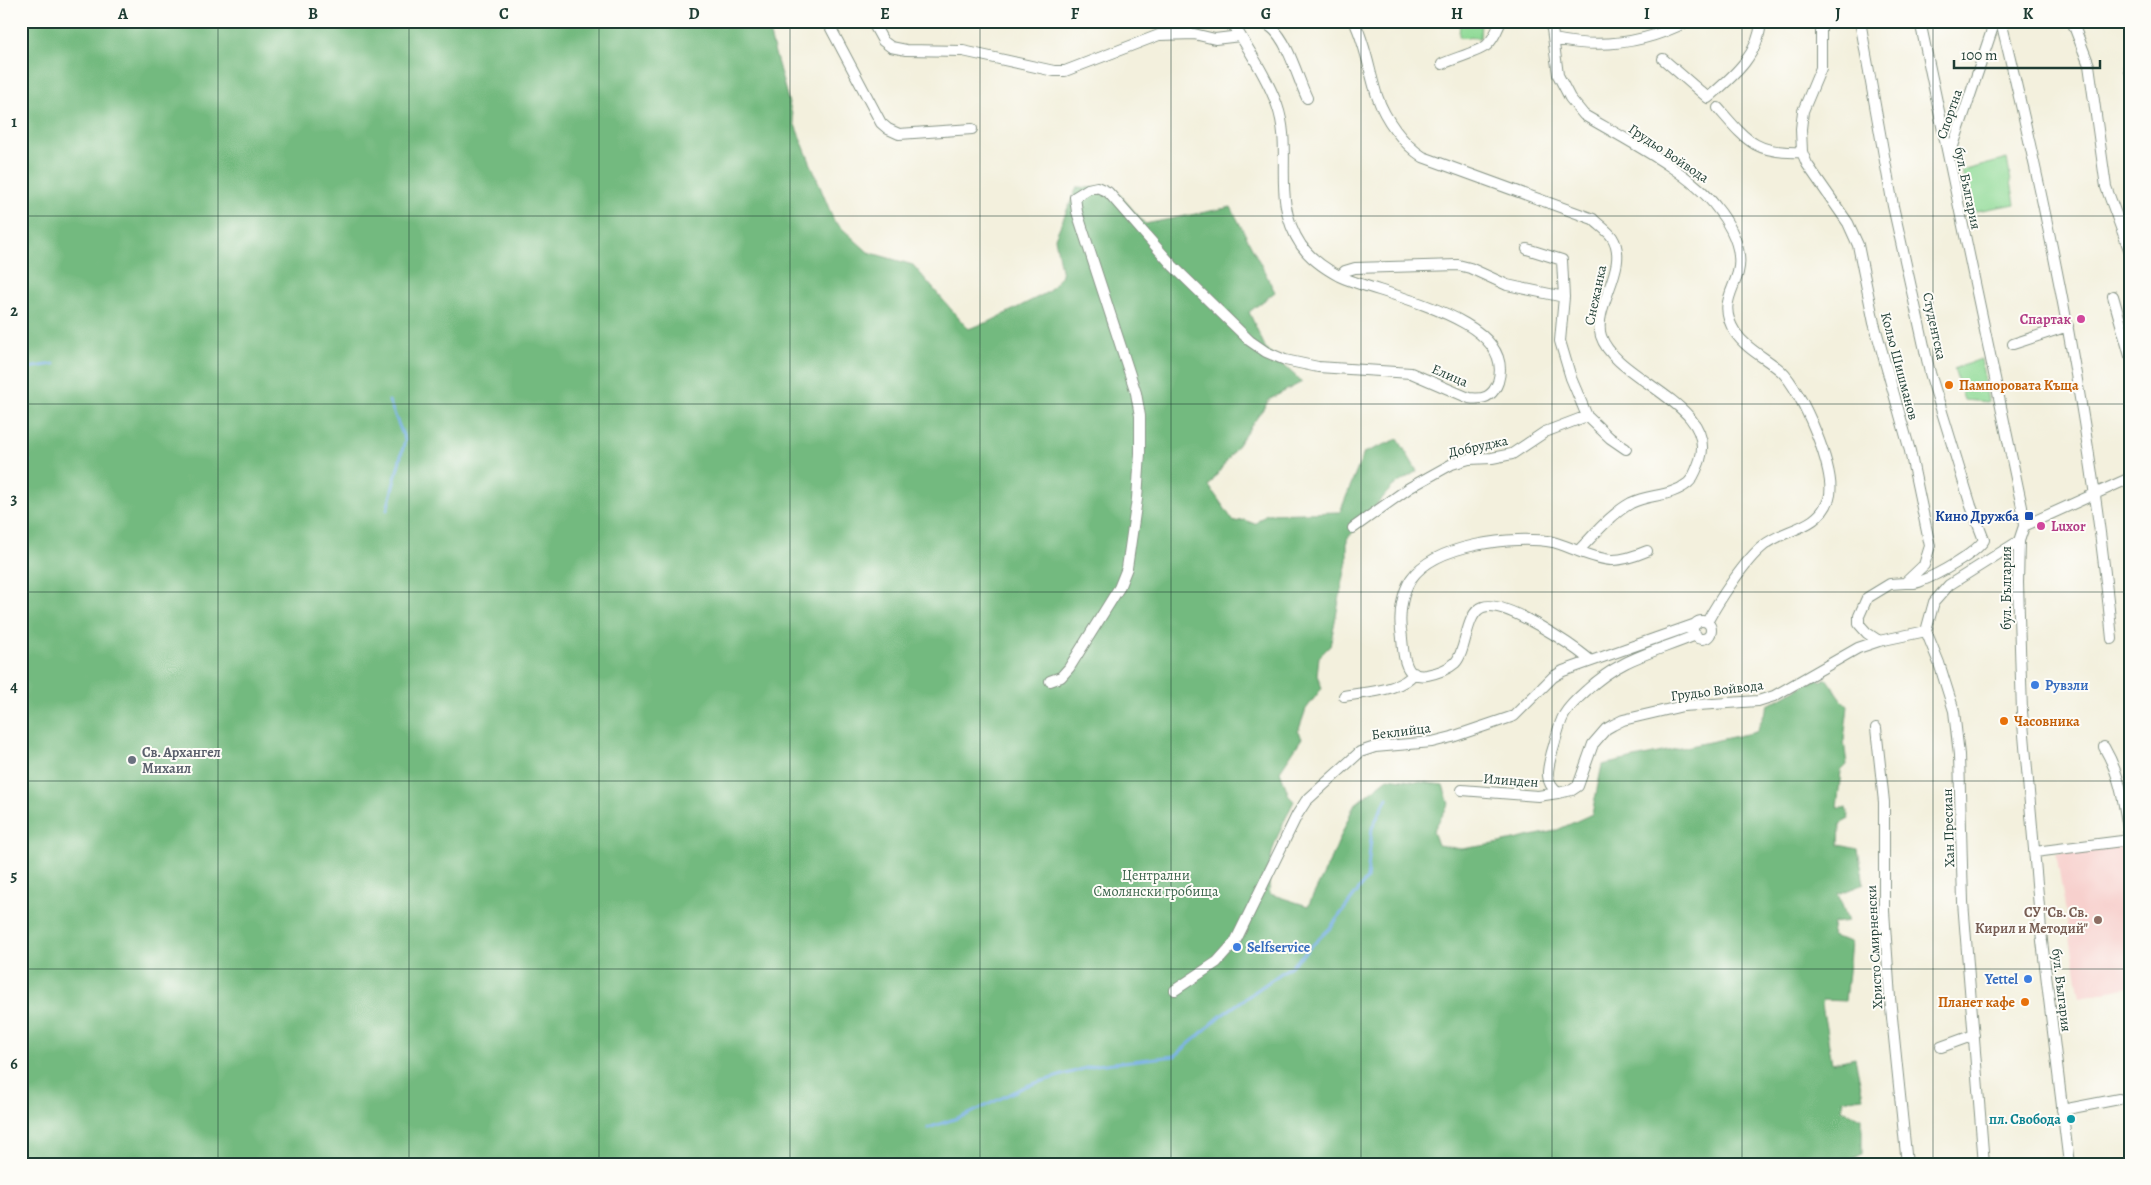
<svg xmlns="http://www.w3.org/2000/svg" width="2151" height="1185" viewBox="0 0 2151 1185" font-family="Alegreya,serif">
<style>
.built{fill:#f7d0cd}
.green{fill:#8fda96;stroke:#578c65}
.forest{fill:#73ba7f;stroke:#497c5a}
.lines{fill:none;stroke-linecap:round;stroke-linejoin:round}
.stream{stroke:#73afe4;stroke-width:3}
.minor-casing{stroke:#899688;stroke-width:12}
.minor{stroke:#fff;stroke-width:10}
.grid{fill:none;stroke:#1f3d34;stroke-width:1;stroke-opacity:0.55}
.hotel-dot{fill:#d1479c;stroke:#fdfcf7;stroke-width:2}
.food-dot{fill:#e8710a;stroke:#fdfcf7;stroke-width:2}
.transit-dot{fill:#1a4fb4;stroke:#fdfcf7;stroke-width:2}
.shop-dot{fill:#3f7fe0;stroke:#fdfcf7;stroke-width:2}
.worship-dot{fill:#6b7280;stroke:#fdfcf7;stroke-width:2}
.education-dot{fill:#8d6e63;stroke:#fdfcf7;stroke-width:2}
.culture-dot{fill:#0f9aa8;stroke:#fdfcf7;stroke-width:2}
.labels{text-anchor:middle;stroke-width:4;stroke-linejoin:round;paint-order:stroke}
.street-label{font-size:14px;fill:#1f3d34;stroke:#fdfcf7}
.hotel-label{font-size:14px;font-weight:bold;fill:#b23c85;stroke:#fdfcf7;text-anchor:end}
.food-label{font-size:14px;font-weight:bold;fill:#c56008;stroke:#fdfcf7;text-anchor:start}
.transit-label{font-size:14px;font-weight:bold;fill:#164399;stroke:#fdfcf7;text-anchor:end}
.shop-label{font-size:14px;font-weight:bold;fill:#366cbe;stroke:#fdfcf7;text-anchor:start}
.worship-label{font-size:14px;font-weight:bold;fill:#5b616d;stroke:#fdfcf7;text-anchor:start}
.park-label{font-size:14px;fill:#3b644c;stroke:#fdfcf7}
.education-label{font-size:14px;font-weight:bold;fill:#785e54;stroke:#fdfcf7;text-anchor:end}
.culture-label{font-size:14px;font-weight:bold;fill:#0d838f;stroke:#fdfcf7;text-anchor:end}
.neatline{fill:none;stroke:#1f3d34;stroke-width:2}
.grid-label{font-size:16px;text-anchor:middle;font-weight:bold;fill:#1f3d34}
</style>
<rect width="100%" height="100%" fill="#fdfcf7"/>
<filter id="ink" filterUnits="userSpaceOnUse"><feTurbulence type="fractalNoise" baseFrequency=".02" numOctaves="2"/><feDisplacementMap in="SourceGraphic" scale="10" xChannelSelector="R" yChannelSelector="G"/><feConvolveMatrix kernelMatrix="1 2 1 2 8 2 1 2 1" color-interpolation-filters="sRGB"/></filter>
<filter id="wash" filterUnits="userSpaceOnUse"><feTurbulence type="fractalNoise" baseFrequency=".0096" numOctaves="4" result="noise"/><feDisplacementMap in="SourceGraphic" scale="20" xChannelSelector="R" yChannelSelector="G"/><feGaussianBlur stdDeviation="1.12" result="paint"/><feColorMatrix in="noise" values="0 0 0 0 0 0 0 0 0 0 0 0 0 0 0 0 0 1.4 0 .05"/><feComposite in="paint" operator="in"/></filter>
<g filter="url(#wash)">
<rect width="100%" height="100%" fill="#f3f0dd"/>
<path class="built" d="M2128 843 2130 853V987L2080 997 2056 853Z"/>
<path class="green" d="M1460 21H1481L1480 38 1459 37Z
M2007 159 2015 204 1971 212 1962 171Z
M1981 359 1988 402 1964 400 1954 369Z"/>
<path class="forest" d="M21 21H766L795 125 834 221 868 252 913 265 968 329 991 321 1048 292 1062 275 1055 238 1077 187 1115 189 1145 224 1231 207 1275 292 1249 312 1266 349 1302 382 1270 399 1209 486 1234 522 1244 520 1255 524 1266 514 1340 512 1364 453 1398 439 1417 471 1392 487 1347 539V561L1330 646 1319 657 1317 675 1322 688 1306 709 1298 732 1302 738 1280 771 1289 796 1294 801C1278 834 1265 857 1270 894L1308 906 1332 857 1354 805 1388 778 1443 785 1449 804 1433 831 1438 845 1461 849 1495 844 1555 831 1592 814 1602 765 1756 732 1768 705 1817 678 1821 681 1826 678 1840 698 1848 706 1844 741 1847 765 1841 771 1837 808H1846L1849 819 1840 824 1839 845 1858 849 1864 884 1838 894 1848 921 1833 923 1831 936 1851 942 1845 1001 1823 1000 1822 1005 1832 1063 1855 1058 1863 1097 1843 1100 1842 1110 1862 1118V1154L1844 1164H21Z"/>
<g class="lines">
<path class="stream" d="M21 369 54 364
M21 471 29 461
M387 510 405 440 389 401
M928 1128 969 1114 1026 1086 1096 1065 1175 1056 1222 1015 1291 966 1330 928 1367 879 1372 828 1387 798"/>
</g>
</g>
<g filter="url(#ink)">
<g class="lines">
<g class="minor-casing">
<path id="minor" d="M827 21 881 123 888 129 899 134 972 129
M872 21 883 41 891 47 906 50 963 51 1054 71H1065L1159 35 1194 34 1215 39 1240 36
M1125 21H1133
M1354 21C1366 45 1369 71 1377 96 1385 119 1403 144 1423 157L1593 219C1599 225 1608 231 1612 237 1631 266 1592 306 1601 336 1615 380 1718 404 1700 460 1697 468 1694 478 1688 483 1671 497 1650 494 1631 503 1611 514 1594 535 1578 551 1570 548 1561 544 1553 542 1514 535 1435 544 1411 579 1402 593 1399 614 1401 630 1403 641 1402 662 1410 671 1415 676 1421 676 1427 675 1437 673 1447 670 1455 663 1467 651 1465 613 1483 607 1505 599 1573 646 1590 660
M1551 21 1558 75 1570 98 1584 115C1623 138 1691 172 1717 208 1727 220 1738 240 1739 256 1743 285 1714 299 1735 332 1746 349 1766 358 1781 371 1801 389 1838 473 1829 499 1818 530 1784 528 1763 546 1745 560 1718 602 1707 622
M1821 21V68L1803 111 1801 129 1802 152 1807 164 1848 223 1858 245 1874 323 1910 451 1930 546 1924 565 1905 583 1890 584 1867 598 1859 616V624L1867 633 1879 641 1926 631
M1860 21 1893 206 1930 373 1971 506 1984 540C1975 554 1937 575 1921 581 1916 584 1911 583 1905 583
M1920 21 2022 507 2024 526 2019 541 2018 583 2022 712 2042 941 2069 1164
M2001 21C2051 225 2092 430 2112 639
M2072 21 2089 65 2106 187 2130 252
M2127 21 2130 71
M1234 25C1246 22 1261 19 1272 28 1288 41 1298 79 1307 98
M1554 39C1600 49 1646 43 1688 21
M1663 59 1708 98C1732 77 1759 56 1761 21
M1442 64C1452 59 1481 51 1487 45 1494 39 1497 30 1501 21
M1718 108C1747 141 1755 154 1802 152
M1949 158 1995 21
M1527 249 1562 260 1564 297 1560 341 1571 378 1587 416 1610 438 1626 449
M1340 276 1345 271 1355 268 1458 265 1470 268 1507 285 1564 297
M2113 296 2130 356
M2013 344 2068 326
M2024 526 2130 478
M1353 528 1409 488 1452 464 1469 459 1492 458 1512 454 1545 432 1587 416
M1578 551C1608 562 1616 564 1647 551
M1693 630a9 9 0 1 1 18 0a9 9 0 1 1-18 0Z
M1696 635C1653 653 1622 657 1587 690 1578 698 1570 705 1564 715 1558 726 1556 740 1552 752 1548 768 1543 781 1558 793L1572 790 1578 786 1593 744 1606 729 1613 725 1623 720 1683 706 1758 701 1774 696 1858 648 1879 641
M1050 681 1061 677 1069 668 1119 588 1127 568 1137 499 1140 453V416L1136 393 1077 212 1075 197 1088 189 1097 187 1108 192 1173 266 1250 341 1266 352 1285 360 1318 367 1411 373 1469 398C1483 400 1493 397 1498 382 1518 316 1378 295 1339 276 1326 269 1310 258 1301 245 1270 198 1294 153 1277 105 1267 77 1249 51 1234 25L1225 21
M1344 696C1365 692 1402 691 1414 673
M1876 728 1884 802V911L1890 998 1907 1164
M2104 747C2122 778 2124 806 2130 841
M1462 790 1538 796 1558 793
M2035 852 2130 840
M1175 990 1217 962 1235 942 1297 815 1306 801 1360 752 1375 747 1432 742 1452 737 1514 716 1553 677 1563 671 1696 624
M1941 1047 1974 1035
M2062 1110 2119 1099
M1984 1164 1963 902 1959 755 1954 711 1939 663 1926 631 1934 602 1949 585 2019 541"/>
</g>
<use href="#minor" class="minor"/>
</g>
</g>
<path class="grid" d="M218 21V1164M409 21V1164M599 21V1164M790 21V1164M980 21V1164M1171 21V1164M1361 21V1164M1552 21V1164M1742 21V1164M1933 21V1164M21 216H2130M21 404H2130M21 592H2130M21 781H2130M21 969H2130"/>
<g class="hotel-dot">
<circle cx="2081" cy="319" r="5"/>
<circle cx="2041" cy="526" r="5"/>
</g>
<g class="food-dot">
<circle cx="1949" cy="385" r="5"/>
<circle cx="2004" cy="721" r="5"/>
<circle cx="2025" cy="1002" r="5"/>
</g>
<rect class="transit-dot" x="2024" y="511" width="10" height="10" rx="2.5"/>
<g class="shop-dot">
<circle cx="2035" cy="685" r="5"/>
<circle cx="1237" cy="947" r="5"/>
<circle cx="2028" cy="979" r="5"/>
</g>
<circle class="worship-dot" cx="132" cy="760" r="5"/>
<circle class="education-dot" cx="2098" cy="920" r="5"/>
<circle class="culture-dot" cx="2071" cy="1119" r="5"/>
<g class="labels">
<g class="street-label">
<text transform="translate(1949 114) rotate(-71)" y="5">Спортна</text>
<text transform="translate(1669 153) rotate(34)" y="5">Грудьо Войвода</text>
<text transform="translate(1968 188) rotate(78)" y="5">бул. България</text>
<text transform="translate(1595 295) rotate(-78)" y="5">Снежанка</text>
<text transform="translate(1935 326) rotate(78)" y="5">Студентска</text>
<text transform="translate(1900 366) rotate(75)" y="5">Кольо Шишманов</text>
<text transform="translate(1450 375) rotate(23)" y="5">Елица</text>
<text transform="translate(1478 446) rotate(-12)" y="5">Добруджа</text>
<text transform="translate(2006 588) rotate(-90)" y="5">бул. България</text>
<text transform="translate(1717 690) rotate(-7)" y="5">Грудьо Войвода</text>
<text transform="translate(1401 731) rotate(-7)" y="5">Беклийца</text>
<text transform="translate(1511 780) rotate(4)" y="5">Илинден</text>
<text transform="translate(1948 828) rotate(-92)" y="5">Хан Пресиан</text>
<text transform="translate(1874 947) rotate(-93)" y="5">Христо Смирненски</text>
<text transform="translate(2062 990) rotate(83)" y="5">бул. България</text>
</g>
<g class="hotel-label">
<text x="2071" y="324">Спартак</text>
<text x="2051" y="531" text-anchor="start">Luxor</text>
</g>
<g class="food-label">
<text x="1959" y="390">Пампоровата Къща</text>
<text x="2014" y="726">Часовника</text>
<text x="2015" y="1007" text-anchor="end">Планет кафе</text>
</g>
<g class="transit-label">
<text x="2019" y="521">Кино Дружба</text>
</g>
<g class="shop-label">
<text x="2045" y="690">Рувзли</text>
<text x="1247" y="952">Selfservice</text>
<text x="2018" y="984" text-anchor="end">Yettel</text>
</g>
<g class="worship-label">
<text x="142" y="757">Св. Архангел<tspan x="142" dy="16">Михаил</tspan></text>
</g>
<g class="park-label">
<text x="1156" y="880">Централни<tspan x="1156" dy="16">Смолянски гробища</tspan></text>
</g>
<g class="education-label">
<text x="2088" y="917">СУ "Св. Св.<tspan x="2088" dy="16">Кирил и Методий"</tspan></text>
</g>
<g class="culture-label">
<text x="2061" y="1124">пл. Свобода</text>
</g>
</g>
<rect width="2151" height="1185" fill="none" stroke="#fdfcf7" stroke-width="55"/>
<path d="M1954 60v8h146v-8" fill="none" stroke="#1f3d34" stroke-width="2.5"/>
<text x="1961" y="60" font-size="15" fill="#1f3d34" stroke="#fdfcf7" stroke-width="4" paint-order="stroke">100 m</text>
<rect x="28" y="28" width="2096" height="1130" class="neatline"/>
<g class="grid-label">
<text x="123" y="19">A</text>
<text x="313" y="19">B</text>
<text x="504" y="19">C</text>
<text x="694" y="19">D</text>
<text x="885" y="19">E</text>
<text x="1075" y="19">F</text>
<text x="1266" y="19">G</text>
<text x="1457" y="19">H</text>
<text x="1647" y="19">I</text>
<text x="1838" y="19">J</text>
<text x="2028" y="19">K</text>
<text x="14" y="127">1</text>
<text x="14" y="316">2</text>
<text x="14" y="504">3</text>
<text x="14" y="692">4</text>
<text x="14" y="881">5</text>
<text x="14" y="1069">6</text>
</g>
</svg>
